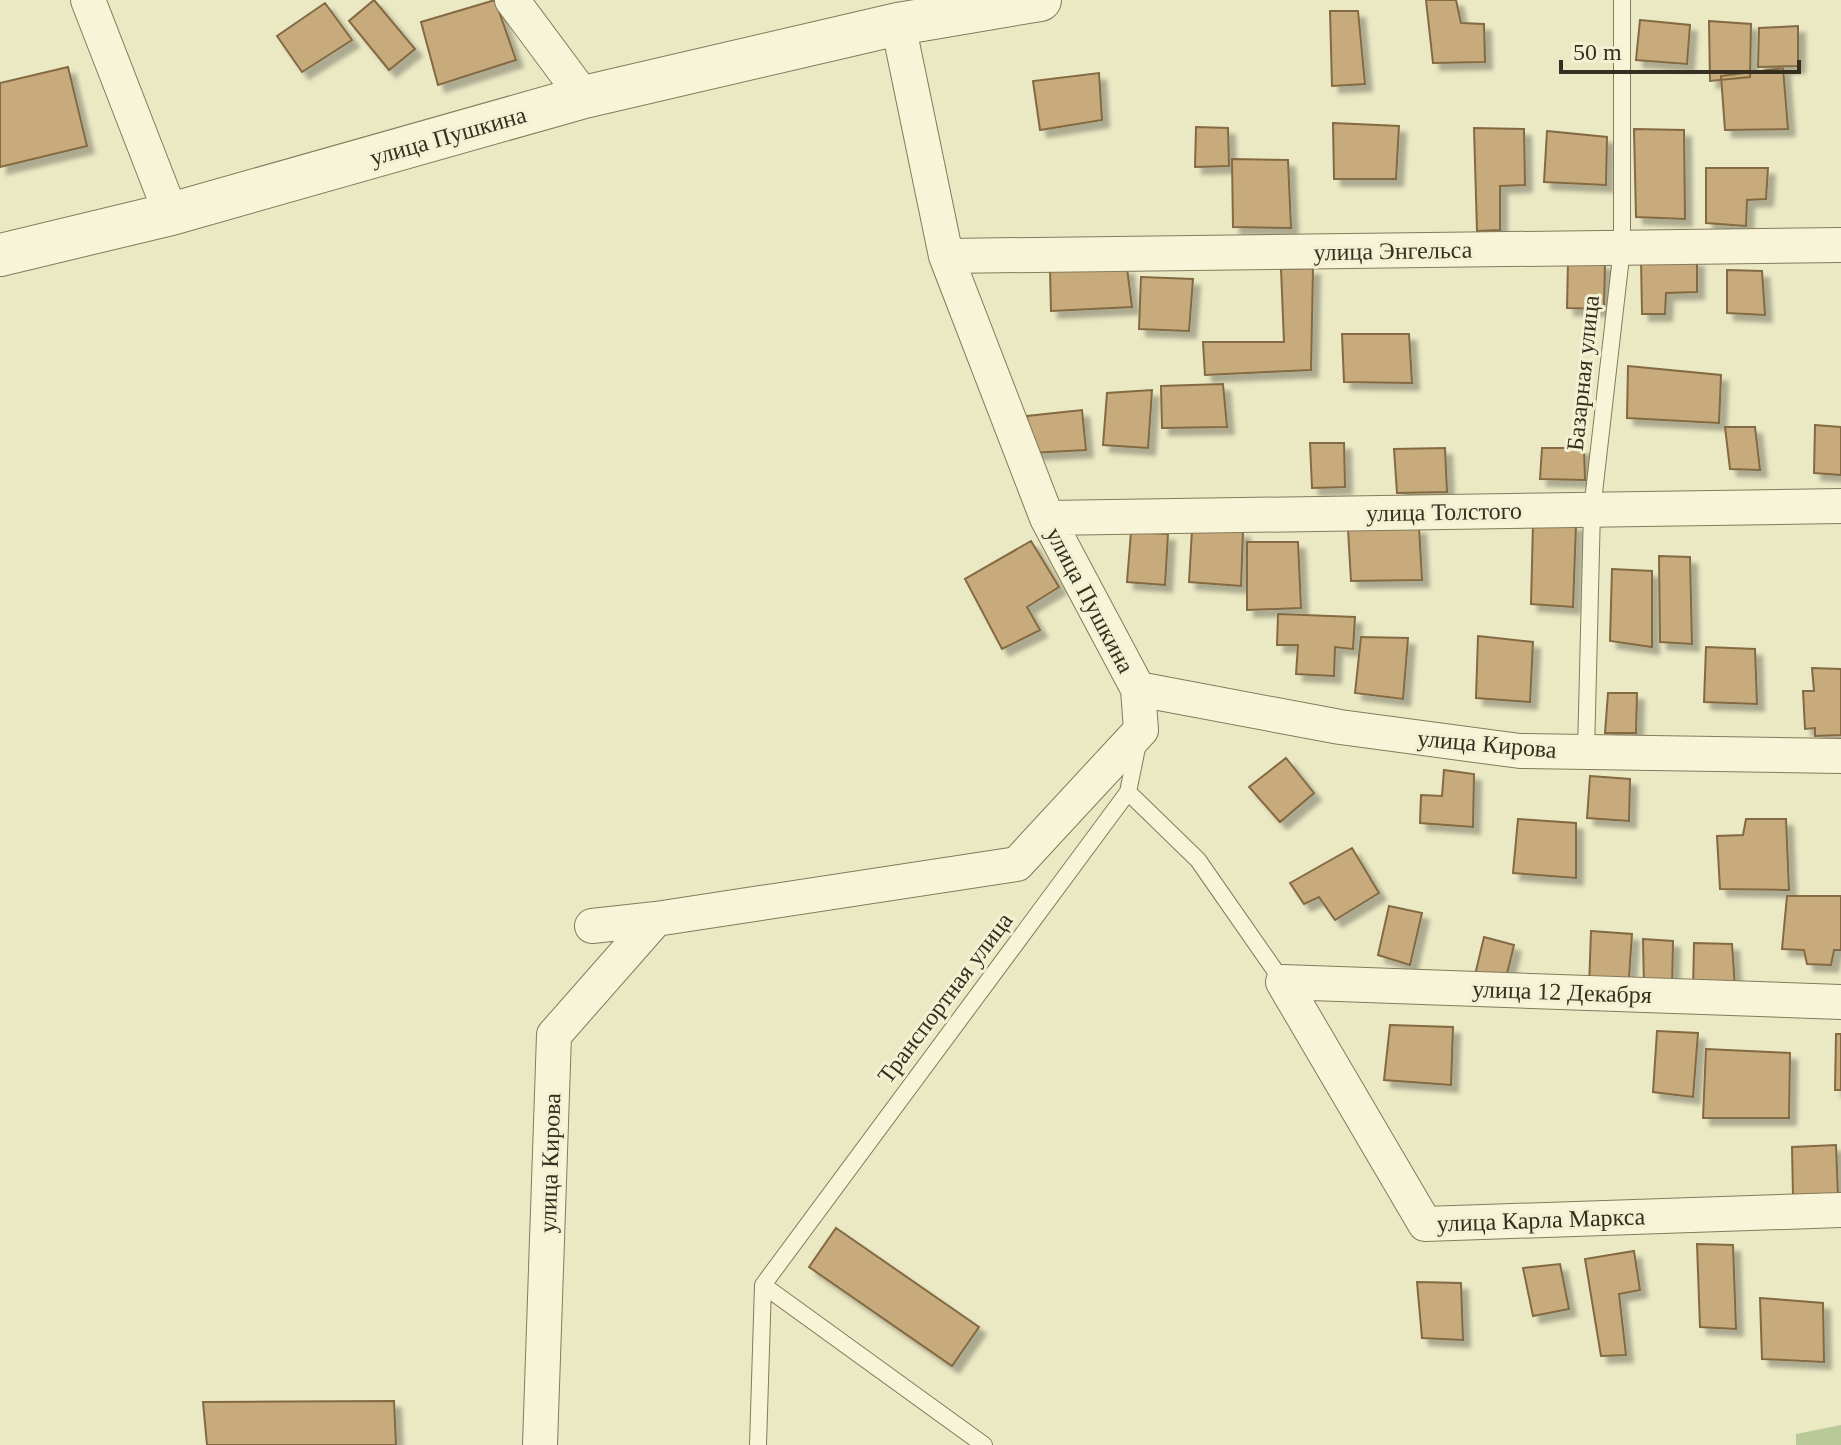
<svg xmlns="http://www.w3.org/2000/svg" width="1841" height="1445" viewBox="0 0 1841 1445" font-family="'Times New Roman',serif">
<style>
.green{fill:#b9c998}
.building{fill:#c8ab7c;stroke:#836a43;stroke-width:2;filter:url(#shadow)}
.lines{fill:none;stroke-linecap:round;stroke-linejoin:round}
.service-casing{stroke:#857a5b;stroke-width:18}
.minor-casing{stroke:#857a5b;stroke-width:36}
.tertiary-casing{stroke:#857a5b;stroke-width:44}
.service{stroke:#f7f4d7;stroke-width:16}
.minor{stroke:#f7f4d7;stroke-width:34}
.tertiary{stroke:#f7f4d7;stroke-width:42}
.labels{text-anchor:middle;stroke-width:6;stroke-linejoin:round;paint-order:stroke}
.street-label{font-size:24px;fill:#362f1f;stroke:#f3f1d3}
</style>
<defs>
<filter id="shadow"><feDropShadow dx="7" dy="7" stdDeviation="2" flood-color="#0004"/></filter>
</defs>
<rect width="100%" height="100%" fill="#ebe8c4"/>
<path class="green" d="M1841 1425V1445H1796V1434Z"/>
<path class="building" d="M374 0 415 49 389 70 349 21Z
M495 0 516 60 438 85 421 22Z
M1426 0H1456L1461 23 1484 24 1485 62 1433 63Z
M325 3 352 40 302 72 277 36Z
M1330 11H1358L1365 84 1332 86Z
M1640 20 1690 25 1687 64 1636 60Z
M1709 21 1751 24 1750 77 1710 81Z
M1798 26V66L1758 67 1759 28Z
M68 67 87 146 0 167V83Z
M1783 68 1788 129 1725 130 1721 76Z
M1099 73 1102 120 1040 130 1033 81Z
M1333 123 1399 126 1396 179H1334Z
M1196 127 1228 128 1229 166 1195 167Z
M1474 128 1524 129 1525 185 1500 186V230L1477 231Z
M1634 129 1684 130 1685 219 1636 217Z
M1547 131 1607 137 1606 185 1544 182Z
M1232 159 1288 160 1291 228 1233 227Z
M1706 168H1768L1766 199 1747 200 1746 226 1706 223Z
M1641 258 1697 260V292L1666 293 1665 314H1642Z
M1568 261 1605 263 1604 309 1567 308Z
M1127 268 1132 307 1051 311 1050 269Z
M1313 268 1311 370 1205 375 1203 342H1284L1281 269Z
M1727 270 1762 271 1765 315 1727 313Z
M1141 277 1193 279 1189 331 1139 329Z
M1342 334H1409L1412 383 1344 382Z
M1628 366 1721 375 1719 423 1627 418Z
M1223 384 1227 427 1162 428 1161 386Z
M1152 390 1148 448 1103 445 1107 393Z
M1082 410 1086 450 1029 453 1027 416Z
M1815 425 1841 427V475L1814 473Z
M1725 427H1755L1760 470 1730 469Z
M1310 443H1344L1345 487 1312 488Z
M1445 448 1447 492 1397 493 1394 449Z
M1542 448H1584L1585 480 1540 479Z
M1533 524H1576L1573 607 1531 604Z
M1419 527 1422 580 1351 581 1348 529Z
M1192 530 1243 531 1241 586 1189 582Z
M1131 532 1168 534 1165 585 1127 582Z
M1031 541 1059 587 1027 607 1040 630 1002 649 965 579Z
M1247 542H1298L1301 608 1247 610Z
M1659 556 1690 557 1692 644 1660 642Z
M1612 569 1652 571V647L1610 641Z
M1278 614 1355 617 1353 649 1335 647 1334 676 1296 674 1298 645H1277Z
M1478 636 1533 642 1530 702 1476 698Z
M1361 637 1408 638 1403 699 1355 693Z
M1706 647 1755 649 1757 704 1704 702Z
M1812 668 1841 669V735L1815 736V728L1805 729 1803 691H1814Z
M1608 693H1637L1636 733H1605Z
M1286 758 1314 793 1280 822 1249 787Z
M1444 770 1474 774 1473 827 1420 823 1421 795 1442 796Z
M1590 776 1630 779 1629 821 1587 818Z
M1518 819 1576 823V878L1513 873Z
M1746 819H1786L1789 890 1720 889 1717 836 1743 835Z
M1352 848 1379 893 1335 920 1319 897 1304 904 1290 883Z
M1787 896H1841V950H1834L1831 965 1807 964 1804 950 1782 949Z
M1389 906 1422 913 1410 965 1378 955Z
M1591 931 1632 934 1628 991 1589 988Z
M1484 937 1514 945 1505 982 1475 975Z
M1643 939 1673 941 1672 990H1644Z
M1694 943 1732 944 1735 988 1693 990Z
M1390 1025 1453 1027 1451 1085 1384 1080Z
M1657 1031 1698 1033 1693 1097 1653 1092Z
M1836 1034H1841V1090H1835Z
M1706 1049 1790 1053 1789 1118H1703Z
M1836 1145 1838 1196H1793L1792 1147Z
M836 1228 979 1327 952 1366 809 1267Z
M1697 1244 1733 1245 1736 1329 1700 1327Z
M1634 1251 1640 1290 1619 1294 1626 1355 1601 1356 1585 1259Z
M1560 1264 1569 1309 1533 1316 1523 1268Z
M1417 1282 1461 1283 1463 1340 1422 1338Z
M1760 1298 1823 1303 1824 1362 1762 1359Z
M394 1401 396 1445H207L203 1402Z"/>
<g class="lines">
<g class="service-casing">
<path id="service" d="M1586 752 1592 510 1622 248V0
M1128 792 1198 860 1283 982
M763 1285 984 1445
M758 1445 763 1285 1128 792 1138 743"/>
</g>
<g class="minor-casing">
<path id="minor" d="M88 0 171 214
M512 0 584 97
M946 256 1841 245
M1047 518 1841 506
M1138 689 1340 727 1520 751 1841 756
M592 926 656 919 1017 864 1141 730 1138 689 1047 518 946 256 898 24
M1283 982 1425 1224 1841 1210
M1283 982 1841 1002
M540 1445 554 1035 656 919"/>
</g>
<g class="tertiary-casing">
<path id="tertiary" d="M0 255 171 214 584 97 898 24 1040 0"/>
</g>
<use href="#service" class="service"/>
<use href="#minor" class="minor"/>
<use href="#tertiary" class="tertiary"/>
</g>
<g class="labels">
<g class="street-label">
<text transform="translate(448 136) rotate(-16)" y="8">улица Пушкина</text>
<text transform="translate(1393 251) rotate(-1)" y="8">улица Энгельса</text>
<text transform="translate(1583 373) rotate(-84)" y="8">Базарная улица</text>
<text transform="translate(1444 512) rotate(-1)" y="8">улица Толстого</text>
<text transform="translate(1090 600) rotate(62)" y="8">улица Пушкина</text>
<text transform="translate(1487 744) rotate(5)" y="8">улица Кирова</text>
<text transform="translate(1562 992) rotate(2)" y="8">улица 12 Декабря</text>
<text transform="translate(945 998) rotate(-53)" y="8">Транспортная улица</text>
<text transform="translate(550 1163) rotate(-88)" y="8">улица Кирова</text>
<text transform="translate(1541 1220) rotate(-2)" y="8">улица Карла Маркса</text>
</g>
</g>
<path d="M1561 60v12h238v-12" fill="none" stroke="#362f1f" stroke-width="4"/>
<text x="1573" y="60" font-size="24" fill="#362f1f" stroke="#f3f1d3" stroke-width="6" paint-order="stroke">50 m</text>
</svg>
